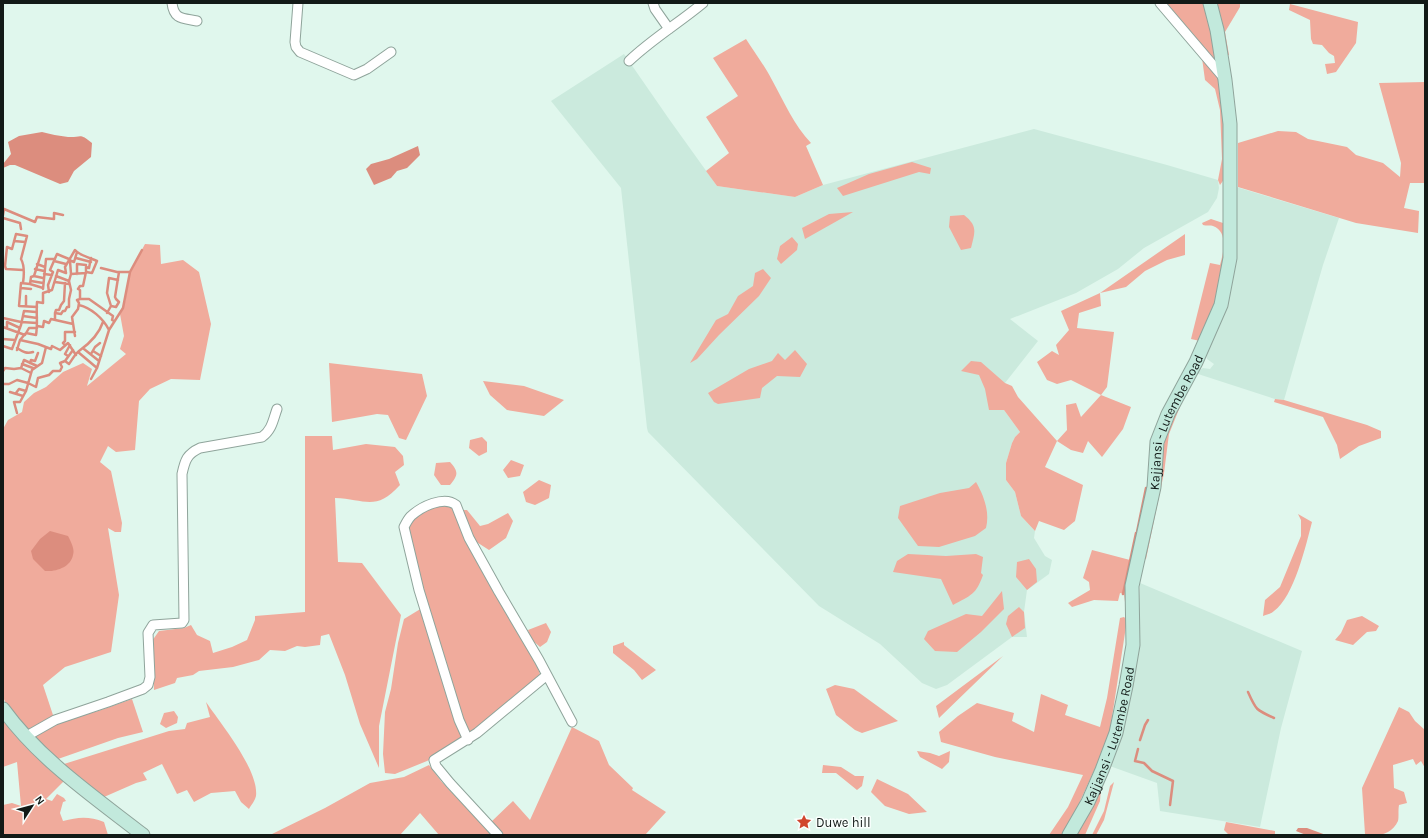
<svg xmlns="http://www.w3.org/2000/svg" width="1428" height="838" viewBox="0 0 1428 838" font-family="Karla,sans-serif">
<style>
.built{fill:#cbeadd}
.green{fill:#f0ab9c}
.water{fill:#dc8d7e}
.lines{fill:none;stroke-linecap:round;stroke-linejoin:round}
.stream{stroke:#dc8d7e;stroke-width:2.5}
.street-casing{stroke:#8fa49b;stroke-width:11}
.secondary-casing{stroke:#8fa49b;stroke-width:15}
.street{stroke:#fff;stroke-width:9}
.secondary{stroke:#c2e9dc;stroke-width:13}
.labels{text-anchor:middle;stroke-width:3;stroke-linejoin:round;paint-order:stroke}
.street-label{font-size:13px;fill:#121a17;stroke:#fafffd}
.poi-label{font-size:13px;fill:#121a17;stroke:#fafffd;text-anchor:start}
</style>
<rect width="100%" height="100%" fill="#e0f7ed"/>
<path class="built" d="M624 54 669 119 717 186 795 197 823 185 1034 129 1167 165 1218 180 1219 188 1217 198 1208 212 1144 248 1118 269 1076 293 1010 319 1038 341 1005 383 990 410H1004L1020 432 1015 437 1012 443 1006 463V480L1015 492 1021 516 1035 531 1034 538 1045 556 1052 560 1049 574 1027 590 1024 612 1027 637H1012L947 685 936 689 922 683 880 644 819 606 648 432 647 428 621 188 551 101Z
M1233 186 1339 218 1323 265 1284 400 1275 399 1195 373 1203 368 1210 369 1214 364 1207 359 1205 350 1224 305Z
M1140 583 1302 651 1281 728 1260 827 1160 811 1157 783 1107 765 1137 655Z"/>
<path class="green" d="M1163 3H1206L1215 59 1210 58 1191 33Z
M1213 3H1240V7L1225 32 1229 55 1225 56Z
M1290 4 1358 22 1356 43 1336 72 1327 74 1325 64 1335 63 1334 56 1329 53 1322 45 1313 44 1311 39 1310 20 1289 10Z
M746 39C754 52 765 66 772 80 784 102 794 125 811 143L806 146 823 185 795 197 717 186 706 171 729 153 706 117 738 96 713 58Z
M1202 58 1222 80 1227 121 1225 178 1220 185 1218 180 1222 159 1220 110 1215 89 1205 80Z
M1425 82V183H1410L1404 208 1419 211 1418 233 1356 223 1238 187V143L1278 131 1296 132 1308 139 1347 147 1356 155 1383 163 1400 177 1401 163 1379 83Z
M912 162 931 168 930 174 919 172 843 196 837 188 869 174Z
M853 212 805 239 802 228 829 214Z
M964 215C978 226 975 232 971 248L961 250 949 227 950 216Z
M1211 219 1223 223 1227 229 1228 254 1214 314 1200 341 1191 339 1210 263 1220 265C1223 254 1229 232 1213 226 1211 225 1206 226 1203 225L1202 223Z
M1185 234V255L1167 260 1145 271 1126 287 1100 293 1101 306 1079 313 1077 328 1114 332 1107 387 1101 395 1131 407 1123 429 1102 457 1088 441 1083 453 1071 450 1057 441 1045 467 1083 485 1075 521 1064 530 1039 521 1035 531 1021 516 1015 492 1006 480V463L1012 443 1015 437 1020 432 1004 410H989L985 389 979 375 961 371 971 361 981 362 1005 383 1012 386 1018 397 1057 441 1067 430 1066 405 1076 403 1081 417 1101 395 1071 380 1057 384 1047 380 1037 362 1052 351 1059 355 1056 345 1069 330 1061 311 1100 293Z
M792 237 798 244 797 250 781 264 777 259 780 246Z
M145 244 160 245 161 264 183 260 199 272 211 324 200 380 171 379 150 389 139 401 135 450 116 452 108 446 100 462 111 471 122 523 121 532H115L108 528 119 595 111 652 65 667 43 685 54 718 28 730 7 706 3 697V429L8 420 22 412 24 402 34 393 46 387 63 372 83 363 92 369 87 386 126 354 120 349 124 336 120 314 125 302 130 272Z
M763 269 771 278 759 296 719 335 697 359 690 363 716 320 728 314 738 296 753 286 755 273Z
M795 350 807 364 800 377 777 376 762 388 760 398 718 404 714 402 708 393 749 369 772 361 778 353 785 360Z
M329 363 422 374 427 396 406 440 399 438 388 415 377 414 332 422Z
M483 381 524 386 564 400 544 416 507 410 490 395Z
M1190 382 1169 434 1164 473 1146 559 1143 560 1159 464 1170 421Z
M1275 399 1284 400 1367 425 1381 431V438L1359 446 1340 459 1337 445 1323 417 1274 402Z
M305 436H332L333 450 366 444 395 447 403 456 404 465 395 472 400 485C376 512 365 499 335 498L338 562 362 563 401 615 379 726V768L360 724 345 675 329 634 321 636 320 645 305 647 297 646 285 651 270 650 259 660 233 667 199 671 193 675 177 678 175 683 154 690 152 641 159 631 184 628 191 625 197 635 210 641 213 653 232 647 247 640 255 620V616L305 612Z
M482 437 487 442V452L479 456 469 448 470 440Z
M511 460 524 465 520 476 508 478 503 470Z
M450 462C459 472 458 475 450 485H441L434 475 436 463Z
M539 480 551 485 549 498 535 505 526 502 523 492Z
M976 482C984 496 990 512 986 528L975 536 939 547 918 546 898 518 900 506 940 493 969 488Z
M450 505 454 510 535 660 540 674 537 681 470 737 466 730 424 596 407 529 411 521 430 507Z
M462 510H467L480 526 488 524 508 513 513 521 506 538 489 550 475 541Z
M1298 514 1312 522C1306 545 1294 597 1274 611 1271 614 1266 615 1263 616L1265 600 1280 587 1301 536V520Z
M1092 550 1130 560 1134 561 1128 599 1125 602 1124 594 1120 593 1118 601 1094 600 1072 607 1068 603 1090 590 1089 582 1083 578Z
M908 554 946 556 976 554 983 557 981 573 983 575C976 595 971 595 953 605L941 579 893 572 897 561Z
M1029 559 1036 569 1037 582 1027 590 1016 577 1017 562Z
M1002 591 1004 609 981 632 957 652 935 651 924 639 928 631 966 614 982 616Z
M1019 607 1024 612 1025 628 1012 637 1006 624 1008 616Z
M422 608 465 739 427 761 395 774 385 773 383 754 385 712 391 689 398 643 404 619Z
M1362 616 1379 626 1376 631 1367 632 1353 645 1335 640 1341 633 1347 620Z
M1124 617 1127 620 1110 730 1103 751 1076 810 1063 835H1049L1068 807 1083 775 995 757 941 742 939 732 958 716 977 703 1014 713 1012 721 1034 732 1041 694 1068 705 1065 715 1100 727 1107 698 1120 618Z
M546 623 551 632 547 642 540 647 531 639 528 630Z
M624 642V645L656 670 642 680 634 670 613 653V646Z
M1003 656 939 718 936 706Z
M835 685 854 689 898 721 862 733 855 730 836 715 826 689Z
M132 699 143 732 118 738 58 759 34 736 60 721 98 711Z
M206 702C221 724 259 770 256 796 255 801 251 805 249 809L241 802 235 791 211 793 194 802 187 790 177 794 162 764 143 773 147 780 136 783 104 797 64 764 169 731 185 729 187 723 210 717Z
M1399 707 1409 712 1415 721 1425 730V768L1421 761 1416 765 1413 759 1393 765 1394 788 1404 792 1407 803 1399 805C1398 810 1399 817 1398 821 1392 834 1377 838 1365 834L1362 788Z
M174 711 178 717 177 723 166 728 160 724 164 713Z
M3 719 64 781 46 799 52 801 57 794 64 798 66 801 63 802 60 813 63 821C78 817 89 816 104 822L108 835H3V805L12 803 21 806 17 762 3 767Z
M572 727 599 741 609 765 633 788 632 790 666 812 645 835H501L490 823 513 801 530 820Z
M917 751 930 753 939 756 950 751 949 762 942 769 920 757Z
M429 765 441 781 492 835H439L420 813 400 835H270L325 808 370 783 404 777Z
M823 765 841 767 855 776H864L862 786 857 790 836 773H822Z
M877 779 908 794 927 812 909 814 885 806 871 792Z
M1114 782 1104 820 1096 835H1092L1104 811 1110 786Z
M1101 788 1100 801 1085 835H1075Z
M1226 822 1275 831V835H1229L1224 830Z"/>
<path class="water" d="M42 132C50 134 59 136 68 137 81 138 79 132 92 143L91 157 74 171 68 182 60 184 15 165H10L3 168V164L11 154 8 142 19 136Z
M418 146 420 155 407 168 397 171 391 178 374 185 366 169 371 164 389 159Z
M50 531 68 536C71 542 75 549 73 555 71 567 56 572 45 571L33 559 31 551 40 539Z
M1298 828H1307L1326 835H1306L1296 831Z"/>
<g class="lines">
<path class="stream" d="M3 215 4 209 35 222 37 217 54 219V213L63 215
M3 218 20 223 21 229
M14 241 25 242
M76 258 91 262
M69 260 74 262 77 252
M54 261 66 264
M37 264 45 267
M3 266H5L7 247 12 249 16 234 27 236 21 259C25 266 24 276 23 283
M5 266 6 269 23 270
M101 268 117 272H130
M35 269 44 271
M44 274 52 275
M71 274 86 273V267L89 268 91 258
M77 274V264L86 265
M34 276 43 278
M56 276 69 281
M31 281 43 283
M55 282 69 284
M30 284 31 277 34 276 42 251
M21 288 31 289
M43 289 46 259H55
M49 292 48 285 53 272 50 270 57 254 69 259
M26 296V306
M80 299H89L113 316 112 320 114 321
M79 305C91 308 103 318 109 330
M111 306 107 293 109 278 118 280
M37 307 19 306 21 283 30 284 43 288
M55 313 56 310H59L61 305 64 301 65 283
M107 313 111 306 116 307 119 302 116 299 115 297 119 272
M23 316 37 318
M3 318 21 322 37 323
M55 320V313L61 314 63 311H65L67 307H69V299L71 290 69 281 71 274 70 261
M37 326 43 327 44 321 49 323 51 319 73 324
M3 327 25 335 29 328H37
M7 328V322L20 328
M3 339 15 340
M20 340 38 344 51 349 52 346 60 350 68 343 76 355
M65 345 63 343 65 341V332H75
M3 346 12 349 21 325 24 311 36 312
M17 348C23 352 27 354 33 352
M84 349 99 361
M17 350 20 340 26 333 36 335C38 324 36 313 37 302L43 303V293L52 290 58 270 66 273 65 267 75 250C79 255 90 258 97 261L92 273 86 272 83 286H80L78 289 80 290V299L77 300 79 303 78 309 72 317 75 336
M93 351 101 356
M78 352 97 368
M91 354 95 347 100 343
M68 356 65 354 70 345
M65 361 73 350
M30 363 31 360 35 361 38 353
M22 364 33 368
M21 368 31 373
M3 371 5 368 14 369 21 368 24 360 37 366
M91 379 97 368 109 330 123 308 130 272 142 250
M3 384H9L17 380 28 383 36 387 38 378 49 375 53 371H60L62 367 60 363 65 361 69 364C72 360 75 354 79 351 89 344 99 334 103 322
M10 392 23 396
M16 393 19 389 26 391
M17 413 14 402H20L26 391 32 370 42 363 46 347
M1137 532 1146 488
M1123 594 1136 533
M1248 692C1256 710 1256 710 1274 718
M1140 740 1145 725 1148 720
M1138 749 1135 761 1144 763 1152 771 1173 781 1170 805"/>
<g class="street-casing">
<path id="street" d="M172 3C174 20 183 18 197 21
M298 3 295 42 296 47 300 52 354 75 367 69 391 52
M653 3 655 9 669 29
M1160 3 1224 78
M629 61C652 39 679 23 703 3
M25 737 55 720 108 702 143 689 148 685 150 677 148 633 153 625 182 623 184 620 182 474C185 460 187 454 200 448L262 437C272 430 273 420 277 409
M468 740 459 720 419 590 404 527C406 523 408 519 411 516 421 507 444 495 456 505L469 538 499 592 539 660 572 722
M498 835 450 783 436 766 434 760 477 733 547 675"/>
</g>
<g class="secondary-casing">
<g id="secondary">
<path d="M3 709C40 760 93 796 143 835"/>
<path id="s1" d="M1069 835 1088 802 1102 770 1116 733 1126 686 1133 645 1132 586 1154 487 1157 442 1168 414 1196 362 1221 305 1230 258V124L1225 80 1217 30 1210 3"/>
</g>
</g>
<use href="#street" class="street"/>
<use href="#secondary" class="secondary"/>
</g>
<defs>
<g id="sight-bare" transform="scale(1.2)"><path d="M0-6L1.8-2.2L6-1.7L2.9 1.2L3.7 5.4L0 3.3L-3.7 5.4L-2.9 1.2L-6-1.7L-1.8-2.2Z" fill="#d1452e" stroke="#fafffd" stroke-width="2.5" paint-order="stroke"/></g>
</defs>
<g fill-rule="evenodd">
<use href="#sight-bare" x="804" y="822"/>
</g>
<g class="labels">
<g class="street-label">
<text dy="5" stroke="none"><textPath href="#s1" startOffset="432">Kajjansi - Lutembe Road</textPath></text>
<text dy="5" stroke="none"><textPath href="#s1" startOffset="108">Kajjansi - Lutembe Road</textPath></text>
</g>
<g class="poi-label">
<text x="816" y="827">Duwe hill</text>
</g>
</g>
<rect width="1428" height="838" fill="none" stroke="#121a17" stroke-width="8"/>
<g transform="translate(32 806) rotate(54)" stroke="#fafffd" stroke-width="3" paint-order="stroke">
<path d="M0-3L7 15L0 10L-7 15Z" fill="#121a17"/>
<text y="-6" font-size="11" font-weight="bold" text-anchor="middle" fill="#121a17">N</text>
</g>
</svg>
